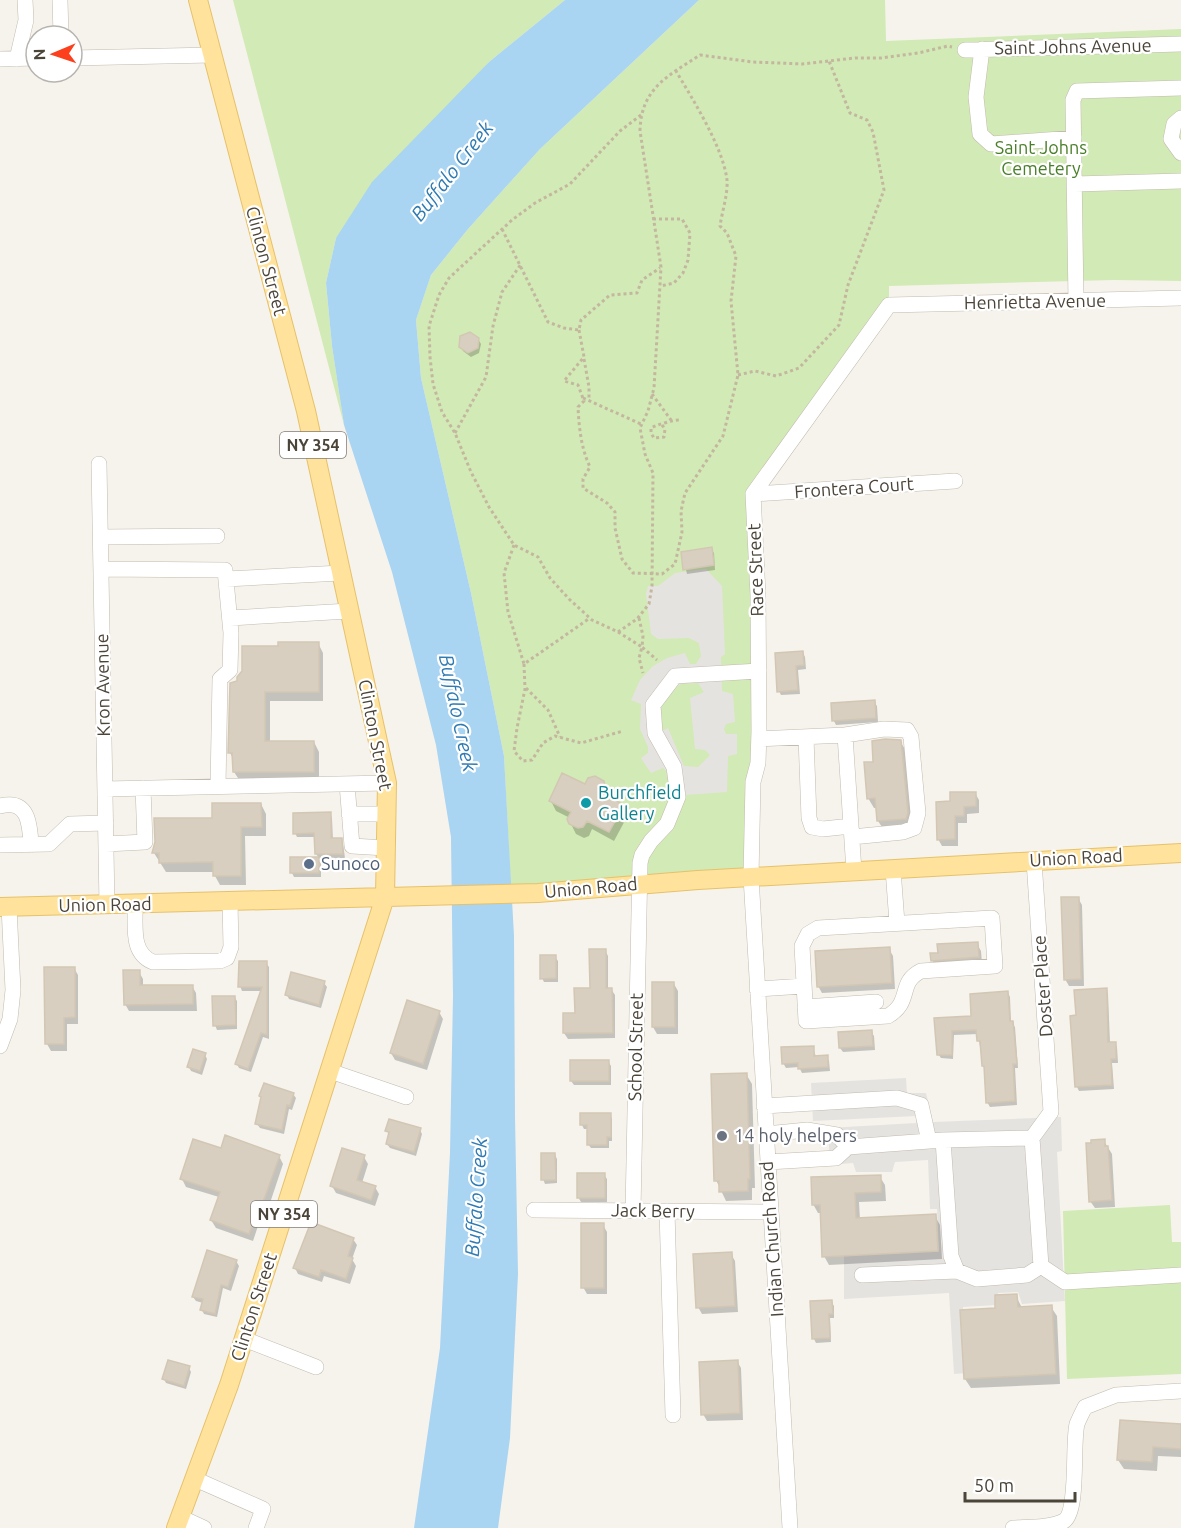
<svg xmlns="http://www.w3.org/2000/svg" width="1181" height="1528" viewBox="0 0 1181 1528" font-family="Ubuntu,sans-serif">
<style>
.green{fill:#d2eab5}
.parking{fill:#e5e3e0;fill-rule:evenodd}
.water{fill:#a9d4f2}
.shadow{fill:#0003}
.building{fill:#d8cfc1;stroke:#d3c7b4;stroke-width:1.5}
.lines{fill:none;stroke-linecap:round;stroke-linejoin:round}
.minor-casing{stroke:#c2bbae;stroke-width:16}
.major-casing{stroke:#e6c16a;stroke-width:20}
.path{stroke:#c4b79f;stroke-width:3;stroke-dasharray:3 3;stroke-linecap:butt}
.minor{stroke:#fff;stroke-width:15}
.major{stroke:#ffe39c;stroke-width:18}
.culture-dot{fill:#0f9aa8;stroke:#fff;stroke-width:2}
.service-dot{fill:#5c6f8a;stroke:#fff;stroke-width:2}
.worship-dot{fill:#6b7280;stroke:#fff;stroke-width:2}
.labels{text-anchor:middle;stroke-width:4.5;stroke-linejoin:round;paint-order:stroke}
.shield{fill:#fff;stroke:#817c74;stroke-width:1.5}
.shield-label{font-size:16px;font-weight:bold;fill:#4b4439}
.street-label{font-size:18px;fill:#4b4439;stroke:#fff}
.park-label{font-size:18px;fill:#4a7f2a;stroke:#fff}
.culture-label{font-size:18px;fill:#0d838f;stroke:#fff;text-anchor:start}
.service-label{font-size:18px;fill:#4e5e75;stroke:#fff;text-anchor:start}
.worship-label{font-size:18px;fill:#5b616d;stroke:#fff;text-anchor:start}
.water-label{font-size:20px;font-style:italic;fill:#2e7ab2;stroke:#fff}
</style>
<rect width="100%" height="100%" fill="#f6f3ec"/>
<path class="green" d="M233 0H565L489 62 336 238 326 283 332 346 344 425Z
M699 0H885L886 41 1181 29V281L1114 280 889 286V305L753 494 751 877 511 890 504 756 471 593 421 378 416 320 431 275 468 229 540 149Z
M1170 1205 1172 1242H1181V1374L1067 1379 1063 1211Z"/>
<path class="parking" d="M706 569 722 586 725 654 721 657 722 691 733 694 735 722 726 724 724 729 726 734H737V754L728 756 727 792 671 796 670 775 663 768 651 773 641 758 648 753V747L640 729 641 704 631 700 640 680 653 666 667 658 685 653 690 664H696L701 656 699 643 689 638 658 639 651 634 646 594 648 586H658L675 573ZM698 683 704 692 690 698 695 749 705 750 710 755 698 767 684 766 668 728 660 732 657 705 671 690 681 684Z
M906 1078 907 1093H926L933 1122 1061 1117 1062 1151 1057 1152 1065 1301 1022 1304 1018 1292 998 1293 997 1305 963 1307 967 1373 954 1374 949 1293 844 1299V1253L939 1250 937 1209H930L928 1160 895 1162 892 1172H856L853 1163 830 1165 828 1128 916 1123 917 1116 813 1121 811 1083Z"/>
<path class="water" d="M565 0H699L540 149 468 229 431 275 416 320 421 378 471 593 504 756 514 936 515 1117 518 1274 510 1438 498 1528H414L440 1348 450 1153 453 996 451 837 436 745 392 572 344 425 332 346 326 283 336 238 372 182 489 62Z"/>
<path class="shadow" d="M478 339 481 344 479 353 471 357 463 351 461 347Z
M711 549 714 553 715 570 687 574 682 553Z
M318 643 323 653V701H270V742H314L319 752V781H240L234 772V760L230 753 238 683 280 647Z
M803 653 805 657 806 669 798 670 800 694 781 695 779 691Z
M874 702 877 706 878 722 836 725 834 721Z
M900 741 906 751 913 823 884 830 878 821 877 808H874L868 798 875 763Z
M603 782 608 792 609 799 623 806 628 815 614 841 592 829 589 836 584 838 576 834 571 824 570 818 556 811 551 801 585 786Z
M975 793 979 800V813L967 814V823H958V846H942L938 839 952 803Z
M261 804 266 814V836H245L246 885H220L215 876 214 872H166L154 853 156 842Z
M330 813 332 818 333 840H341L343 844 345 858H318L321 862V877H294L292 873 319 858 316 854V837H297L295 833Z
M1078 898 1082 905 1084 986H1069L1065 979Z
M977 944 981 951 982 964 936 967 932 960 940 955Z
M889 949 893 956 895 989 822 993 818 986Z
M605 950 608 956V989H611L615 995V1038L568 1039 564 1033 565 1014H576L591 990Z
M555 957 558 961V982H544L542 978Z
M266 963 269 967V1039L263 1037 251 1072 239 1068 237 1064 262 991H242L240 986Z
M74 968 78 975V1024H67V1051H51L47 1044Z
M139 972 143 979V987L192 986 196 993 197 1011H129L125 1004Z
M324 983 327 987 321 1008 289 999 287 995Z
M653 984H674L678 991V1034H657L653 1027Z
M1106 990 1108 994 1110 1043H1115L1117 1047 1118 1063H1112L1114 1089 1079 1091 1077 1087V1017Z
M1008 993 1010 997 1011 1023 1015 1027 1018 1068H1015L1017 1105 990 1107 987 1102 986 1071 983 1066 978 1034 954 1035 953 1059 941 1058 938 1054 936 1019 973 1017Z
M234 997 237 1001V1029L217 1030 215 1025Z
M439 1012 443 1019 427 1070 395 1060 391 1053Z
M871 1032 874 1036 875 1050 843 1052 840 1048Z
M813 1047 816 1057H827L829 1061 830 1071 802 1073 799 1067 786 1068 783 1063Z
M205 1055 207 1059 202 1075 191 1071 189 1067Z
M608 1061 611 1066V1085H574L571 1081Z
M746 1074 752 1084 755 1188H752V1200L726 1201 716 1180Z
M293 1094 296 1098 292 1110 289 1109 284 1134 260 1128 257 1124Z
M610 1114 612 1119V1141H609V1148H591L588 1144V1129H584L582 1125Z
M420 1130 422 1134 416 1156 390 1148 387 1144 390 1136 387 1131Z
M1104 1141 1112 1154 1115 1207 1095 1208 1090 1201Z
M222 1150 279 1156 283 1164 267 1212 263 1211 253 1241 216 1228 211 1220 219 1197 186 1187 182 1179Z
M555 1155 557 1159V1183L545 1184 543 1179Z
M364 1157 368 1164 362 1183 375 1187 379 1194 375 1206 336 1193 332 1186Z
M604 1175 607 1179V1202H581L578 1197Z
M880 1177 885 1185 886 1201 859 1202 860 1220 935 1216 940 1225 942 1259 829 1265 824 1256 822 1213H818L813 1204Z
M603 1225 607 1232V1294H587L583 1287Z
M353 1239 357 1245 352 1259 356 1266 350 1284 324 1276 322 1282 298 1274 295 1268Z
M731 1254 735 1261 738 1312 702 1314 698 1307Z
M236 1261 239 1266 231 1291 223 1288 217 1317 204 1314 202 1310 203 1303 196 1301 193 1297Z
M1016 1296 1022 1308 1051 1307 1057 1316 1060 1384 971 1388 965 1379 997 1310Z
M831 1301 834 1306V1318H830L831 1342 816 1343 814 1339Z
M737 1361 741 1368 743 1420 707 1421 703 1414Z
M189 1368 191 1372 186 1389 166 1383 164 1379Z
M1181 1426V1457L1158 1456 1157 1471 1124 1469 1118 1460Z"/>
<path class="building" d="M470 332 479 338 478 348 468 353 459 347 460 336Z
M712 547 714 565 683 570 681 552Z
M278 642H319V692H265V741H314V772H233L232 753H228L230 683 237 681V677L242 671V646H278Z
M803 651 804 665 796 666 798 690 777 692 775 653Z
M875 700 876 718 832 721 831 703Z
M885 739 901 740 908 813 906 819 877 821 875 798 867 799 864 762H873L872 741Z
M562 773 585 784 588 778 595 776 604 781 605 787 602 793 624 805 609 832 587 821 583 827 578 828 569 824 567 819 571 812 549 801Z
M950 792H976V806L964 807V816H955V839L937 840 936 802 950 801Z
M212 803H261L262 827H241V876H213V862L159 863V853H152L155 842 154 818H212Z
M331 812V838H342L343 854H315L314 833 293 834V813Z
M290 857H319V873H290Z
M1061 897H1079L1081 979 1064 980Z
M978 942 979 957 931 961 930 953H938L937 944Z
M890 947 892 983 817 987 815 951Z
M589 949H606V988H612L613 1033H563V1013H575L574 988H590Z
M540 955H556V978L540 979Z
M239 961H267V1035L261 1033 248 1069 235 1064 262 987H238Z
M44 967H75V1017L64 1018V1044H45Z
M123 970H140V985H193V1004L124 1005Z
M291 972 325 981 319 1005 285 995Z
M652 982H674L675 1027H652Z
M1107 988 1108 1042H1116V1059H1111L1112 1085 1075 1087 1070 1016 1076 1015 1074 990Z
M1008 991 1010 1021H1013L1017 1064H1013L1015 1101 986 1103 984 1066H982L980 1041H977L976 1030 952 1031V1055H937L934 1018 971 1016 970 994Z
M212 996H235L236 1025 213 1026Z
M407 1000 440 1011 423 1064 390 1053Z
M872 1030 873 1046 839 1048 838 1032Z
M814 1046V1056L828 1055V1067L798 1069V1063L782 1064 781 1047Z
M193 1049 206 1053 200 1071 187 1067Z
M570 1060H609V1081H570Z
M747 1073 750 1179H748V1191L719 1192V1181H714L711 1074Z
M264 1083 294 1093 290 1106 287 1105 282 1130 255 1124 261 1097 259 1096Z
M580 1113H611V1137H607V1145H587V1125H580Z
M389 1119 421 1128 414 1152 386 1144 389 1132 385 1131Z
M225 1135 280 1155 262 1205 259 1204 249 1234 210 1220 220 1192 180 1179 193 1139 221 1148Z
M1105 1139V1146H1108L1112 1200 1089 1202 1086 1143H1091V1140Z
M342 1148 365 1155 357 1180 376 1186 371 1200 330 1186Z
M541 1153H555L556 1180H541Z
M577 1173H605V1198H577Z
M881 1175V1192L855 1193 856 1218 936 1214 938 1251 822 1257 820 1205H812L811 1177Z
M311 1222 354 1238 348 1256 353 1258 346 1279 321 1270 319 1277 293 1268Z
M581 1223H604V1288H581Z
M207 1250 237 1260 228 1287 221 1285 215 1314 200 1310 203 1299 192 1297Z
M732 1252 735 1306 696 1308 693 1254Z
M1017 1294 1018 1307 1052 1305 1056 1374 964 1379 960 1310 995 1308V1295Z
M832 1300 833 1314H829L830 1338 812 1339 810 1301Z
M168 1360 190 1366 184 1386 162 1379Z
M738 1360 740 1413 701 1415 699 1362Z
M1120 1420 1181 1424V1449L1153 1447 1152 1462 1117 1460Z"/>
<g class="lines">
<g class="minor-casing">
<path id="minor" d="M60 0 61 36
M982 49 976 97 980 134 991 144 1074 138
M965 50 1181 44
M72 58 212 55
M0 59 36 58
M17 59 26 20 25 0
M1181 118 1174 124 1171 139 1181 153
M1075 184 1181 181
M1076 302 1073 100 1077 91 1181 88
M99 464 107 905
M753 494 955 481
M101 537 217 536
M101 569 225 570 231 633 230 670 220 679 218 786
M226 579 341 573
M230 618 349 611
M845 735 884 729 907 730 911 737 918 813 914 828 903 832 852 837
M806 737 809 818 812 827 823 829 851 826
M759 739 845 735 854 871
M347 784 352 846 386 848
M105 789 387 783
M0 806C28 799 30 823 31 845
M349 814H387
M106 844 145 842 143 788
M0 845 49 844 70 824 106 823
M893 869 897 923
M135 904C136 925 130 953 153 962L220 961 227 958 231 947 230 902
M992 918 995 966 921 971C897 983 913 1001 888 1016L806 1021 802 946 808 934 818 928Z
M757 989 804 986
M805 1007 876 1002
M0 1046 10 1019 13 990 9 907
M330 1071 406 1097
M764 1106 897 1098 921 1105 929 1141
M766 1134 807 1130 837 1135 848 1147
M1032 1138 1051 1112 1034 861
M943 1140 951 1256 957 1271
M768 1162 836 1158 848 1147 943 1140 1032 1138 1041 1266 1027 1275 977 1279 957 1271 862 1275
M534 1210 771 1212
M633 1211 640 863 642 855 651 841 667 824 678 797 674 767 655 733 653 705 675 676 759 671
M667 1211 673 1415
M1041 1266 1065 1282 1181 1275
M244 1339 316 1367
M195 1479 263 1509 256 1528
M180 1517 204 1528
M790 1528 751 877 753 782 758 763 759 731 758 595 753 494 889 305 1181 298
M1013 1528C1029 1527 1049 1528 1064 1521 1079 1511 1072 1444 1077 1424 1079 1419 1082 1413 1085 1407L1116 1395 1181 1391"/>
</g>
<g class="major-casing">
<path id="major" d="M0 907 538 893 698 880 1181 853
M176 1528 229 1385 385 897 387 783 306 411 198 0"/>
</g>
<path class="path" d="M641 115 620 131 570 184 535 203 512 220 449 278 439 295 429 326 430 357 433 384 442 412 455 433 471 472 489 507 514 545 538 557 550 578 569 599 592 620 618 632 637 619 649 604 652 586 653 473 645 454 640 428 648 411 654 388 661 267 640 131C641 88 668 76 700 55L753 62 802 64 855 58H881L918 53 948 46 952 47
M653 219H682L690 233 688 260 683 273 674 283 661 286
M502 229 548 322 564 328 579 330 581 320 610 295 637 293 642 280 660 268
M579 330 584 357 564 381 578 385 584 401 578 407C579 427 581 448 590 467L583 479V488L607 503 615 512V528L622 559 633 573 662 574 675 564 682 532 681 511 685 493 723 436 738 375 731 301 736 256 727 233 720 226C722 212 728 194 727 180 723 147 693 100 676 71
M584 359 589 387V400
M738 375 755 371 776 376 799 368 839 325 848 285 884 190 873 132 867 120 850 113 829 61
M652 394 671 420
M583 398 641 424
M662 425 665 429 664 437 654 438 651 433V428C656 425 673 420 679 420
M455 433 486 377 493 326 502 292 521 264
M514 545 504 573 508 612 524 664 590 618
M639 618 643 636 642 647 657 660
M618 632 642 647 639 658 643 673
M524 664 525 689 517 728 514 751 523 761 532 760 543 743 555 736 581 743 623 731
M526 688 548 710 560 737"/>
<use href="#minor" class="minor"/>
<use href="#major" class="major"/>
</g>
<circle class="culture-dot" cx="586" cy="803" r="6"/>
<circle class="service-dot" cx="309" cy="864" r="6"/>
<circle class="worship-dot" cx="722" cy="1136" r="6"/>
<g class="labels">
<g class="shield">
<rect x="280" y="432" width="66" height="26" rx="4.5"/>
<rect x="251" y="1201" width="66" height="26" rx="4.5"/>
</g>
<g class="shield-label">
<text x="313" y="451">NY 354</text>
<text x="284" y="1220">NY 354</text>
</g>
<g class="street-label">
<text transform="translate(1073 47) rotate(-1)" y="6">Saint Johns Avenue</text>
<text transform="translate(266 261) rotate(75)" y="6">Clinton Street</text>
<text transform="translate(1035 302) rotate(-1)" y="6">Henrietta Avenue</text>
<text transform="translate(854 488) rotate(-4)" y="6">Frontera Court</text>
<text transform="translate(756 570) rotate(-92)" y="6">Race Street</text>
<text transform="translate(103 685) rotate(-91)" y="6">Kron Avenue</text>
<text transform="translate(375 735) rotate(79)" y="6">Clinton Street</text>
<text transform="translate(1076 858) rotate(-3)" y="6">Union Road</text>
<text transform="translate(591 888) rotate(-5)" y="6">Union Road</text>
<text transform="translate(105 905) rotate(-1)" y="6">Union Road</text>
<text transform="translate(1043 986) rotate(-94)" y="6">Doster Place</text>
<text transform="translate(636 1047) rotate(-89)" y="6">School Street</text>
<text transform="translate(653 1211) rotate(1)" y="6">Jack Berry</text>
<text transform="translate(772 1239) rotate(-94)" y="6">Indian Church Road</text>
<text transform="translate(254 1307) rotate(-72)" y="6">Clinton Street</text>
</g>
<g class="park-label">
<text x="1041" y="154">Saint Johns<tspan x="1041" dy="21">Cemetery</tspan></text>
</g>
<g class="culture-label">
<text x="598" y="799">Burchfield<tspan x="598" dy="21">Gallery</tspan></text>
</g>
<g class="service-label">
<text x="321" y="870">Sunoco</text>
</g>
<g class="worship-label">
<text x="734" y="1142">14 holy helpers</text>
</g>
<g class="water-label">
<text transform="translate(452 171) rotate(-52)" y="7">Buffalo Creek</text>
<text transform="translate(458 713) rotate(78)" y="7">Buffalo Creek</text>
<text transform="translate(476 1197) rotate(-86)" y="7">Buffalo Creek</text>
</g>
</g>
<g transform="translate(54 54) rotate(268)"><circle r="28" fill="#ffffff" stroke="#b7b4b0" stroke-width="1.5"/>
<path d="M0-4.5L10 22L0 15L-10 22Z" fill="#fc3f1d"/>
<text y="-9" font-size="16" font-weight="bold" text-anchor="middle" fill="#4b4439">N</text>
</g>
<path d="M965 1492v9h110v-9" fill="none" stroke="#4b4439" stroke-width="3"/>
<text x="974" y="1492" font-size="18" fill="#4b4439" stroke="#ffffff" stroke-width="4.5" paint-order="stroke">50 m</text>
</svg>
